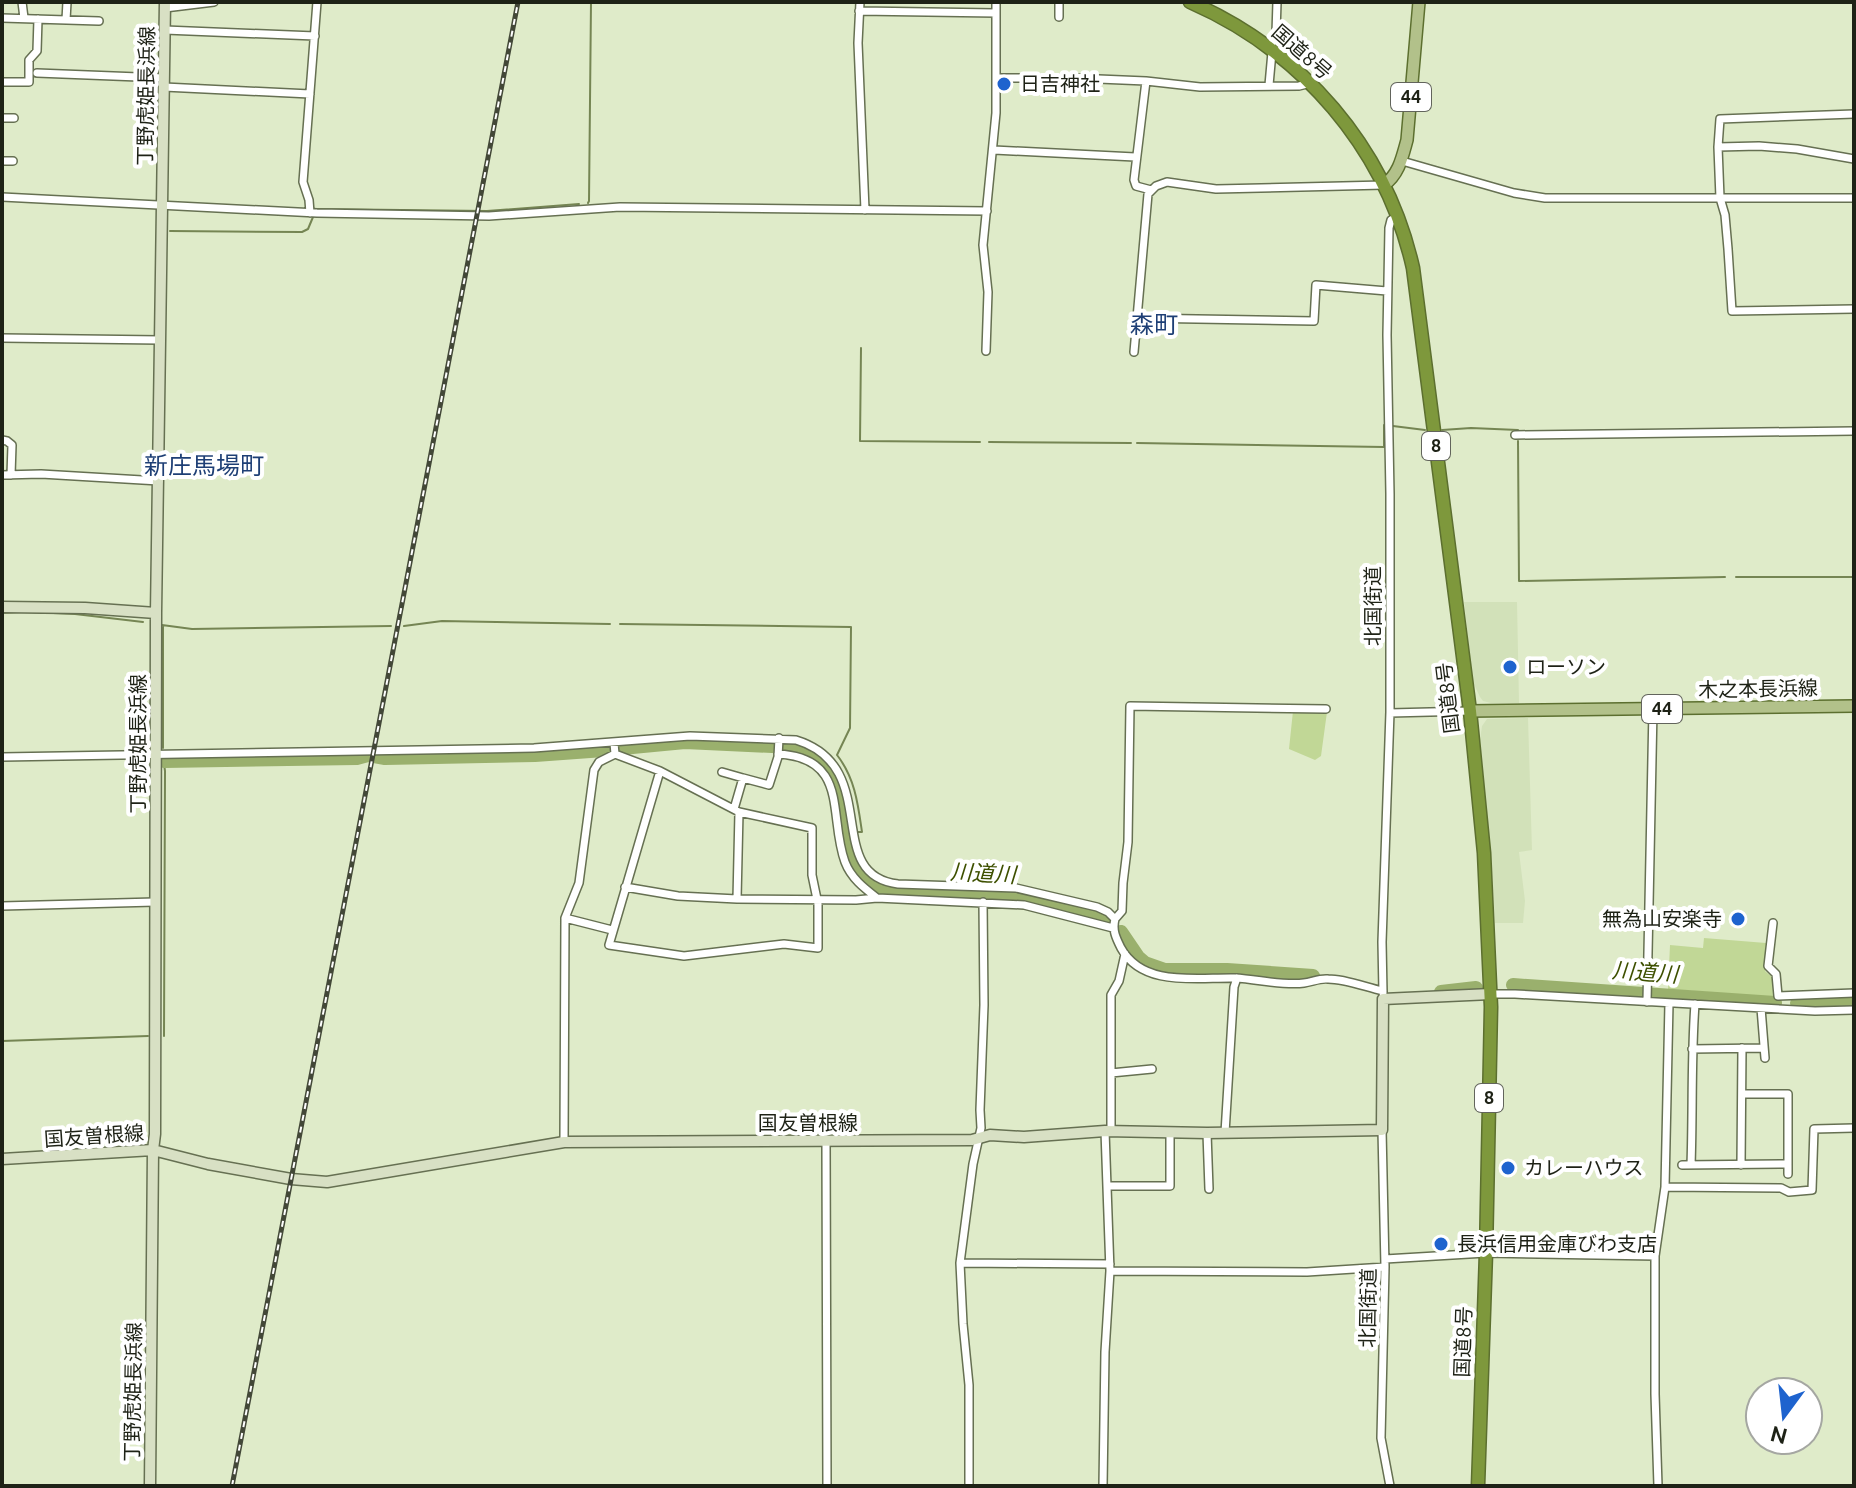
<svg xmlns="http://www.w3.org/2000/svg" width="1856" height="1488" viewBox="0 0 1856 1488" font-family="Ubuntu,'Noto Sans JP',sans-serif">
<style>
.built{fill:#d2e1b9}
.green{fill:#c1d796}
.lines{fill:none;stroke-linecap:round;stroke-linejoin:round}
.stream{stroke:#758553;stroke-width:2}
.river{stroke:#9ab06d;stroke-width:14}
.street-casing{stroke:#667052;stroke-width:10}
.secondary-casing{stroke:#667052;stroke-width:13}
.primary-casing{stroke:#5c6f2f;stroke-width:14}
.highway-casing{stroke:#5c6f2f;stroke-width:15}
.street{stroke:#fff;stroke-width:7}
.secondary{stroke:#d8e0c4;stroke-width:10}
.primary{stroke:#b2c18a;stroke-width:11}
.highway{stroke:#7e983c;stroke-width:12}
.rail-casing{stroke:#434838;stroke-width:5}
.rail{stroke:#fff;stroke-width:2;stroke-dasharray:6;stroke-linecap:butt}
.poi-dot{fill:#1e63ce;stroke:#fff;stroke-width:3}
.labels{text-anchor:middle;stroke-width:8;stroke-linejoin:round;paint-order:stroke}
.shield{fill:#fff;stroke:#62645c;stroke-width:2}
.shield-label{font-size:18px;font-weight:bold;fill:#1e2216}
.street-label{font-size:20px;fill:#1e2216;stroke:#fff}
.poi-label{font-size:20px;fill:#1e2216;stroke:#fff;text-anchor:start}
.water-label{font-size:22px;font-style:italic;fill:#3e5000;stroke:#fff}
.quarter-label{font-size:24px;fill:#1e3f75;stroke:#fff}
</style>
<rect width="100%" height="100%" fill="#dfebc9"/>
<path class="built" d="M1464 602H1517L1519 703H1491L1483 701 1480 697 1473 682Z
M1528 718 1532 850 1519 852 1525 901 1523 923H1495L1491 856 1480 740 1482 726 1487 719Z"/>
<path class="green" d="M1293 711 1327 712 1321 756 1315 760 1289 749Z
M1704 938 1766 943 1765 971 1772 977 1773 997 1668 989 1670 945 1703 948Z"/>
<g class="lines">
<path class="stream" d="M588 203 589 201 591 2
M316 209 487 211 579 204
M170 231 302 232 308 229 313 217
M861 348 860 441 980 442
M1393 426 1425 430
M1442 430 1471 428 1518 430
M1518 441 1519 581 1725 577
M989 442 1131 443
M1137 443 1384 447V425
M1736 577H1854
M31 612 75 614 143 622
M2 613 21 612
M620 624 851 627 850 728 837 755C855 778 858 804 862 832H858
M162 625 192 629 391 626
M163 626V748
M404 626 442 621 610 624
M163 757 165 771 164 1036
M847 834 849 833
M2 1041 148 1036"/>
<path class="river" d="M622 748 685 742 792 747C880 775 812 869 890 890L1024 897 1106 919
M164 761 357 758 368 755 385 758 535 755 604 750
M1121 932 1138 957 1145 963 1165 970H1227L1313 976
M1513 985 1775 1003
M1441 992 1476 988
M1797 1003 1854 1001"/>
<g class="street-casing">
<path id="street" d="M22 2 24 18
M860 2 858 43 865 210
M1059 2V17
M165 8 214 2
M859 11 996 13
M2 18 99 21
M66 20 67 2
M165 30 315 36
M1270 48 1276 33 1277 2
M37 73 164 78
M997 78H1075L1146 81 1134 180 1136 186 1151 190
M1146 81 1200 87 1299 86 1311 83
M2 82H29V60L37 51 38 19
M1269 85 1272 52
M164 87 310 94
M1854 114 1720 119 1718 147 1720 198 1725 215 1728 249 1732 311 1854 309
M2 118H14
M1718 147 1759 146 1797 149 1854 159
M994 150 1135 157
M2 161H13
M1402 161 1514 193 1545 198H1854
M2 197 317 213 489 216 620 207 987 211
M310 213 309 200 303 182 317 2
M1137 318 1314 321 1316 285 1387 291
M2 338 160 340
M986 351 988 292 983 245 996 113V2
M1134 352 1148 194 1156 186 1167 182 1216 189 1384 185
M1515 435 1854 431
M2 440 7 441 12 445 11 475
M2 475 41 474 159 481
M1390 713 1470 711
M615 754 660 771
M778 754C850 758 828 816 845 862 851 878 864 888 877 898
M2 757 534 748 690 736 796 740C884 767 821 875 898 884L1016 888 1097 907 1108 912 1115 919C1112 930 1116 938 1121 948 1143 988 1198 977 1235 978 1257 979 1283 986 1304 983 1312 982 1320 978 1328 979 1346 979 1365 987 1383 991
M660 771 739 812 812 828V875L818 904V948L784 944 684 956 609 945Z
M722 772 743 778
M734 809 743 778 769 785 778 757 779 738
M625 887 678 896 737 899 739 812
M737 899 856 900 877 898 1024 905 1113 928
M2 906 155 902
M565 918 612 930
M1115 919 1122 911 1123 883 1128 842 1130 706 1326 709
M1773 923 1768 966 1776 974 1778 996 1854 993
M1383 993 1382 942 1390 712V494L1387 335 1389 228 1391 220 1398 216
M1491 994H1515L1815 1011 1854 1010
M1647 1002 1653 709
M1761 1008 1765 1058
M1692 1049 1763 1048
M1111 1073 1152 1069
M1742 1094H1788V1174
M1382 1130 1385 1267 1381 1438 1390 1486
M1105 1131 1110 1271 1307 1272 1385 1267
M1111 1131V995L1119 981 1125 954
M1207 1133 1209 1189
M1225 1133 1234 987 1237 978
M564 1142 565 918 579 883 594 770 599 762 615 754 614 743
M826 1142 827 1486
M1682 1165 1788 1164
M1691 1165C1693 1111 1691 1058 1695 1004
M1741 1165 1742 1048
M1107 1186H1170V1132
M1665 1187 1781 1188 1789 1192 1812 1190 1814 1129 1854 1128
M1385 1259 1486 1253 1655 1256
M960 1263 1110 1264
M969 1486V1385L963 1324 960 1263 973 1164 981 1128 980 1110 984 1005 983 902
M1103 1486 1105 1352 1110 1271
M1658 1486 1655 1394V1256L1665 1187 1669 1003"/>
</g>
<g class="secondary-casing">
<path id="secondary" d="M2 607 85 608 156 613
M2 1159 153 1150 208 1164 291 1179 327 1182 564 1142 972 1140 990 1135 1024 1137 1105 1131 1207 1133 1382 1130 1383 999 1491 994
M150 1486 153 1150 155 1134 156 613 165 2"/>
</g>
<g class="primary-casing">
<path id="primary" d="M1384 185C1399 174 1402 158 1407 140L1419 2
M1470 711 1854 706"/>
</g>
<g class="highway-casing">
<path id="highway" d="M1190 2C1302 51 1386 148 1413 268L1470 711 1484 853 1491 1007 1486 1253 1478 1486"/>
</g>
<use href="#street" class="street"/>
<use href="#secondary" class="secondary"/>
<use href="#primary" class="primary"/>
<use href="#highway" class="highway"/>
<g class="rail-casing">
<path id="rail" d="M232 1486 518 2"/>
</g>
<use href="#rail" class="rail"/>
</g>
<g class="poi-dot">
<circle cx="1004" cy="84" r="8"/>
<circle cx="1510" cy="667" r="8"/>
<circle cx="1738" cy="919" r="8"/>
<circle cx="1508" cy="1168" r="8"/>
<circle cx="1441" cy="1244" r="8"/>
</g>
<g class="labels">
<g class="shield">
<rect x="1391" y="83" width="40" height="28" rx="6"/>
<rect x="1422" y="432" width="28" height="28" rx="6"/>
<rect x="1642" y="695" width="40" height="28" rx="6"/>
<rect x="1475" y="1084" width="28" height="28" rx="6"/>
</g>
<g class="shield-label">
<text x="1411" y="103">44</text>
<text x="1436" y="452">8</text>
<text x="1662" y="715">44</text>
<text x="1489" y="1104">8</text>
</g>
<g class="street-label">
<text transform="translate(1302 52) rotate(41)" y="7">国道8号</text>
<text transform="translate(146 96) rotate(-89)" y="7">丁野虎姫長浜線</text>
<text transform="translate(1373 606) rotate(-90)" y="7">北国街道</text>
<text transform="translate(1758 689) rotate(-1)" y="7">木之本長浜線</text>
<text transform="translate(1448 698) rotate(-97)" y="7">国道8号</text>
<text transform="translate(138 744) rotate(-90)" y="7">丁野虎姫長浜線</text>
<text x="808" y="1130">国友曽根線</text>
<text transform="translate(94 1136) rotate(-4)" y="7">国友曽根線</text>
<text transform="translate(1368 1308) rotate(-89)" y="7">北国街道</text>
<text transform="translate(1463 1342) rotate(-88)" y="7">国道8号</text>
<text transform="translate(133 1392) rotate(-89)" y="7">丁野虎姫長浜線</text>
</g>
<g class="poi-label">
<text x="1020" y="91">日吉神社</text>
<text x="1526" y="674">ローソン</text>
<text x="1722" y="926" text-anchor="end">無為山安楽寺</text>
<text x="1524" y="1175">カレーハウス</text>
<text x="1457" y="1251">長浜信用金庫びわ支店</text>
</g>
<g class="water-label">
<text transform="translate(983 873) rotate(3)" y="8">川道川</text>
<text transform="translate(1645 972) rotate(4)" y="8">川道川</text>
</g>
<g class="quarter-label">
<text x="1154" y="333">森町</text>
<text x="204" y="474">新庄馬場町</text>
</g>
</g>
<rect width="1856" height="1488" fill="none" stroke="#1e2216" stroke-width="8"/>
<g transform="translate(1784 1416) rotate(195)"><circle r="38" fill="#ffffff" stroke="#a5a7a2" stroke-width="2"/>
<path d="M0-6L14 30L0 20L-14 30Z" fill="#1e63ce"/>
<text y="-12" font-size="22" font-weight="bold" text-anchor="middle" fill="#1e2216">N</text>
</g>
</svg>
